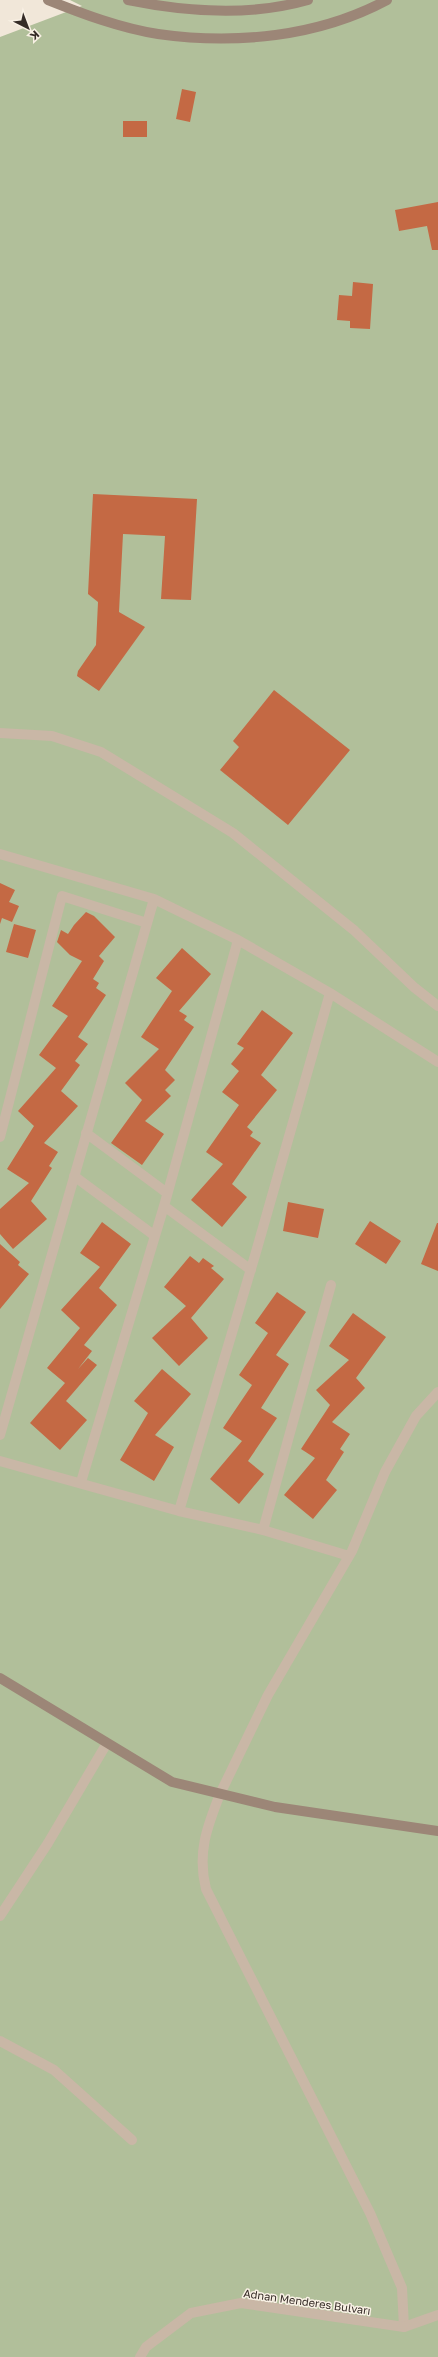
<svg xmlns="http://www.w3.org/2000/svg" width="438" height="2357" viewBox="0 0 438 2357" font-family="'Golos Text',sans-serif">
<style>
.green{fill:#b1bf9a}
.building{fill:#c46944}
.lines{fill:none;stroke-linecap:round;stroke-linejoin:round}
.service{stroke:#c9b7a6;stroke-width:10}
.minor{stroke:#c9b7a6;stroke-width:10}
.tertiary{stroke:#c9b7a6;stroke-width:10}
.secondary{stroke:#9c8677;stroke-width:10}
.labels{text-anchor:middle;stroke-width:3;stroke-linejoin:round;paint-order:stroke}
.street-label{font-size:11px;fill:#352c27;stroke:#f9f1e5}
</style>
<rect width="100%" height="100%" fill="#f1e7d9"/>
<path class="green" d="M70 0H438V2357H0V37L82 6Z"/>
<path class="building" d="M182 89 196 92 190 122 176 119Z
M123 121H147V137H123Z
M438 202V250H432L427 226 399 231 395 210Z
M353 282 373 284 370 329 350 328V321L337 320 339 295 352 296Z
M93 494 197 499 191 600 161 599 165 536 123 534 119 612 145 627 99 691 77 676 78 671 96 645 98 602 88 594Z
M274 690 350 750 288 825 220 770 239 747 233 741Z
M0 883 15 890 9 902 19 906 12 922 2 918 0 924Z
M86 912 94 916 115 937 99 956 104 961 93 979 99 983 96 988 106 995 78 1037 88 1044 75 1061 80 1065 61 1091 78 1106 44 1143 58 1152 49 1166 52 1168 31 1201 47 1219 13 1249 0 1234V1209L29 1183 7 1169 34 1126 18 1111 56 1068 39 1055 68 1016 52 1006 82 961 70 955 57 942 61 930 68 934 74 925Z
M14 924 36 930 28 958 6 952Z
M182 948 211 974 179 1011 187 1016 184 1020 194 1027 165 1070 175 1080 165 1090 171 1096 145 1121 164 1134 142 1165 111 1143 142 1100 125 1083 159 1049 141 1037 172 991 156 978Z
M262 1010 293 1033 261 1075 277 1090 247 1127 253 1132 250 1136 261 1143 232 1184 247 1197 222 1227 191 1200 223 1164 206 1152 239 1105 222 1092 239 1071 231 1064 244 1048 237 1044Z
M288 1202 324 1209 318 1238 283 1231Z
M370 1221 401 1241 386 1264 355 1244Z
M102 1222 131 1244 99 1288 117 1305 84 1345 92 1351 78 1369 88 1358 97 1365 66 1401 87 1420 60 1450 30 1423 65 1383 47 1368 80 1328 61 1310 100 1267 80 1253Z
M437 1223H438V1271L421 1264Z
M0 1244 20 1262 18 1265 29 1274 0 1309Z
M190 1256 199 1263 203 1258 214 1266 211 1268 224 1279 191 1318 208 1338 179 1366 152 1338 186 1306 164 1287Z
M277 1292 306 1312 276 1355 289 1364 261 1408 277 1418 248 1461 264 1474 239 1504 210 1479 242 1441 223 1428 252 1385 239 1375 268 1333 255 1323Z
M353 1313 386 1337 356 1378 365 1388 332 1422 350 1434 340 1449 344 1452 326 1480 337 1490 313 1519 284 1495 315 1458 301 1449 330 1405 316 1390 349 1360 329 1346Z
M162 1369 191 1394 155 1435 174 1447 154 1481 120 1460 148 1413 134 1401Z"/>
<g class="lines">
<path class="service" d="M220 1794C207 1827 197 1853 206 1889L370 2213 402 2288 404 2327"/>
<path class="minor" d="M0 733 52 736 101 752 233 833 355 931 415 988 438 1006
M0 854 154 899 238 940 330 993 438 1062
M86 1133 167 1193
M0 1137 62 896 147 923
M74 1176 155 1236
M164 1206 251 1270
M0 1435 154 899
M0 1461 179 1511 256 1252 330 993
M81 1482 164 1206 238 940
M179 1511 263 1530 349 1556
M263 1530 331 1285
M220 1794 268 1695 352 1551 385 1472 416 1416 438 1392
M0 1916 48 1843 107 1743
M0 2041 54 2070 132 2140"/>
<path class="tertiary" d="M140 2357 146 2347 191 2313 241 2303 404 2327 438 2315"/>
<path class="secondary" d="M48 0C83 14 120 28 158 34 235 45 318 37 387 0
M128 0C187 12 249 17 308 0
M0 1678 172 1782 275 1807 438 1831"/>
</g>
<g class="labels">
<g class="street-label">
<text transform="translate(307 2302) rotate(8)" y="4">Adnan Menderes Bulvarı</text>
</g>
</g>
<g transform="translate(28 28) rotate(138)" stroke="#f9f1e5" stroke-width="3" paint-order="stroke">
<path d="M0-3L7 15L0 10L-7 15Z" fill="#352c27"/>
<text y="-6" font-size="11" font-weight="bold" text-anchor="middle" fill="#352c27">K</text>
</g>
</svg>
